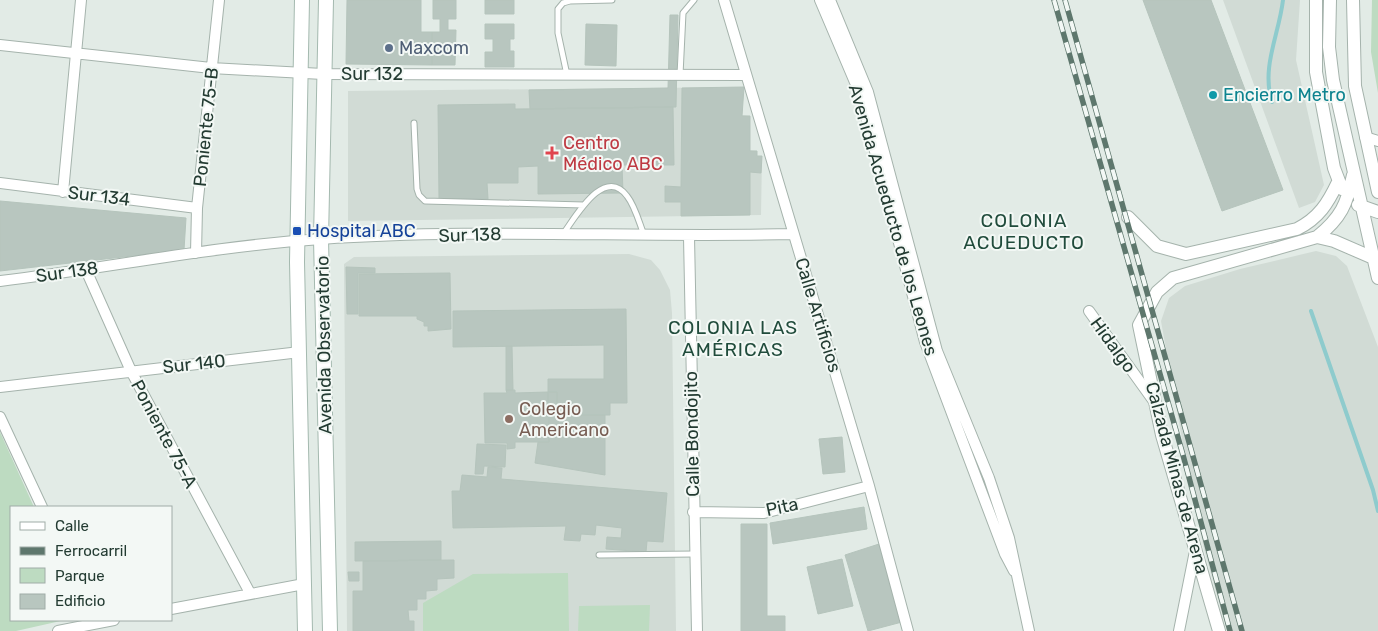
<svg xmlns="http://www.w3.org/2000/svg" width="1378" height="631" viewBox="0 0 1378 631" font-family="Rubik,sans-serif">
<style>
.built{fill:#d1dbd5}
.green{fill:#bddbc1}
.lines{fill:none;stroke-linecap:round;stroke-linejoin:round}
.stream{stroke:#8ecbcd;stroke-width:4}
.building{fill:#b8c6bf;stroke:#b5c4bc}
.service-casing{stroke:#a5b3ac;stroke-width:7}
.minor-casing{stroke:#a5b3ac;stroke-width:12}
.tertiary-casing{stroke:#a5b3ac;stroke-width:14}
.secondary-casing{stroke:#a4b9af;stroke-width:16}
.service{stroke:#fff;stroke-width:5}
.minor{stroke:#fff;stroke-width:10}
.tertiary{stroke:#fff;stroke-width:12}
.secondary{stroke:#fff;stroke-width:14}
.rail-casing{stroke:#5e776d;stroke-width:5.5}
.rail{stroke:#f3f8f5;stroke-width:4;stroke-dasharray:11;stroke-linecap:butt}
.service-dot{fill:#5c6f8a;stroke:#f3f8f5;stroke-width:2}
.culture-dot{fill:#0f9aa8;stroke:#f3f8f5;stroke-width:2}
.health-dot{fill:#e0444e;stroke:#f3f8f5;stroke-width:2}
.transit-dot{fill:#1a4fb4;stroke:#f3f8f5;stroke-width:2}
.education-dot{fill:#8d6e63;stroke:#f3f8f5;stroke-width:2}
.labels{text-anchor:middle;stroke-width:4;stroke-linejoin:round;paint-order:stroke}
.service-label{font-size:18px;fill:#4e5e75;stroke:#f3f8f5;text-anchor:start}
.street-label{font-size:18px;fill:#233b32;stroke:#f3f8f5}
.culture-label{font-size:18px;fill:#0d838f;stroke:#f3f8f5;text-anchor:start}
.health-label{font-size:18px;fill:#be3a42;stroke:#f3f8f5;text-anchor:start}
.transit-label{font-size:18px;fill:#164399;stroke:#f3f8f5;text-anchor:start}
.education-label{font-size:18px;fill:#785e54;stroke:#f3f8f5;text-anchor:start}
.neighbourhood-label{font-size:19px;letter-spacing:1px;fill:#214c3c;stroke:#f3f8f5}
</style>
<rect width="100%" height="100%" fill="#e2ebe6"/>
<path class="built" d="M1223 0H1300L1296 60 1324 185 1315 202 1299 208Z
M744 87 742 115 750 116V150L757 151V156H762L761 215 348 221V91Z
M1316 251 1336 256 1347 266 1378 347V631H1227L1204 549 1185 456 1161 321 1169 298 1185 286 1240 269Z
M629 254 651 260 660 270 670 290 672 313 676 631H347L344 264 354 257Z"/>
<path class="green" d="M1372 0H1378V93L1371 52Z
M0 432 34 507H11V620H65L16 631H0Z
M568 573 569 631H423V603L473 574Z
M650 605 649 631H578L579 606Z"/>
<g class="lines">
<path class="stream" d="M1272 102C1261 67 1279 35 1283 0
M1311 311 1373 490 1378 511"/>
</g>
<path class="building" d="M347 0H421V32H432V65L346 64Z
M433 0H456V19H448V30H456L455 65H432V32H440V19H433Z
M485 0H514V14H485Z
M1143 0H1211L1283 190 1222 211Z
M670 15H678L676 107 530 109 529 90 668 88Z
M485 24H514V39H510V51H514V67H485V52H493V39H485Z
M586 24 617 25 616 66 585 65Z
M744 87 742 116H750V151H757V156H762L761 173 750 172V215L681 216V202H665V186L681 187 682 88Z
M515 104V109L673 107 674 165H622L623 193 538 194V166L518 167V183H487L488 199H439L438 105Z
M0 201 186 218 184 250 0 271Z
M346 267 375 268V273H358V314H347Z
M450 273 451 329 428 331V326H424V322L417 319V316H359V274Z
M626 309 627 403H610V415H557V392H548V379H604V345L453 347V311Z
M506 346H512L513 390H506Z
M506 390H515V393L548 392 549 442H515V448L507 449V443H485L484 393H507Z
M548 392H557V415H605V475L535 463 538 442H549Z
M842 437 845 472 823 474 819 439Z
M477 444 506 445 505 467 484 466 483 474H475Z
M488 467 502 468 501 479 667 493 663 542 647 541 646 552 606 549 607 537 621 538 622 528 596 525 595 535 581 534 580 541 564 540 566 526 453 528 452 491H460L462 475 487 477Z
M864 507 867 529 773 544 770 523Z
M741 524H767V616H785V631H741Z
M441 541V560L355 561V542Z
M879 544 902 622 868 631 845 555Z
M842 559 853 606 818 614 807 567Z
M454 560V578L437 579V590L426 591V599H417V610H408L409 621H414V631H353V591H363V561Z
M348 572H359V581H349Z"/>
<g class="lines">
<g class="service-casing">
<path id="service" d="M567 75 558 33V9L563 3 570 1 612 0
M680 75 683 13 694 0
M414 123 417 189 419 195 425 201 584 205
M563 234C575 218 604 165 627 196 635 206 639 222 644 235
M599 555 695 554"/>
</g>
<g class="minor-casing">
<path id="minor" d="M724 0 869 486 908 631
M820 0 860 94 925 342 1005 554 1014 571
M830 0 868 92 937 351 989 478 1009 538 1029 631
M0 45 211 68 323 74 746 75
M1365 137 1378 141
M0 183 197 208
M63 192 81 0
M689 237 697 631
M196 253 197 208 219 0
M86 270 131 371 250 593
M0 281C107 268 214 246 321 239 478 228 636 238 793 234
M1089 311 1153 400
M0 387 300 352
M0 417 42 507
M693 512 764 513 869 486
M171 609 304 584
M58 631 114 620
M1179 631 1195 551"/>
</g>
<g class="tertiary-casing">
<path id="tertiary" d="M1316 0V72L1334 168 1342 189
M1330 0 1329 47 1333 80 1378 278
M1353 0 1355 86 1378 192
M1358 205 1378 212
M1128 217 1157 246 1186 254 1297 229C1319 218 1328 203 1338 182
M1317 237 1334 241 1378 260
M1219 631 1162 435 1139 325 1157 292 1173 278 1317 237C1341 218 1347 204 1353 175"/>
</g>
<g class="secondary-casing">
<path id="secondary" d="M302 0 297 262 305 631
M326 0 321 239 330 631"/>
</g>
<use href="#service" class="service"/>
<use href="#minor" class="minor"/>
<use href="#tertiary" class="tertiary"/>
<use href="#secondary" class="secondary"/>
<g class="rail-casing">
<path id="rail" d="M1054 0 1183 455 1230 631
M1065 0 1242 631"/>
</g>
<use href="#rail" class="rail"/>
</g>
<circle class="service-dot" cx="389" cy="48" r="5"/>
<circle class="culture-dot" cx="1213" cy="95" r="5"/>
<path class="health-dot" d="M549.5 145.5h5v5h5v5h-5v5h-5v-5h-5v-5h5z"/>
<rect class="transit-dot" x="292" y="226" width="10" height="10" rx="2.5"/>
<circle class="education-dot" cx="509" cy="419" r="5"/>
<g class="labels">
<g class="service-label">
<text x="399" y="54">Maxcom</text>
</g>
<g class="street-label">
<text x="372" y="80">Sur 132</text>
<text transform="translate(206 127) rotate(-84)" y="6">Poniente 75-B</text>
<text transform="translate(99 196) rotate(7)" y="6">Sur 134</text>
<text transform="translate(893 220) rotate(74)" y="6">Avenida Acueducto de los Leones</text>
<text transform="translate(470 235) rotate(-2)" y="6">Sur 138</text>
<text transform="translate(67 272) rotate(-8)" y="6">Sur 138</text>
<text transform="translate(818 315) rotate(73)" y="6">Calle Artificios</text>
<text transform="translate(324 345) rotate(-91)" y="6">Avenida Observatorio</text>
<text transform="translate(1113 345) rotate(54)" y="6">Hidalgo</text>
<text transform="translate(194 364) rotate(-6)" y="6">Sur 140</text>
<text transform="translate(164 434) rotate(62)" y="6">Poniente 75-A</text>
<text transform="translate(692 434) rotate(-91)" y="6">Calle Bondojito</text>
<text transform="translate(1177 478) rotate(75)" y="6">Calzada Minas de Arena</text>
<text transform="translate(782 507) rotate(-12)" y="6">Pita</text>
</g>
<g class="culture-label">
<text x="1223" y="101">Encierro Metro</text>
</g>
<g class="health-label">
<text x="563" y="149">Centro<tspan x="563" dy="21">Médico ABC</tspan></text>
</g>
<g class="transit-label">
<text x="307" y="237">Hospital ABC</text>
</g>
<g class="education-label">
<text x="519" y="415">Colegio<tspan x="519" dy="21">Americano</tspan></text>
</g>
<g class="neighbourhood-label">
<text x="1024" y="227">COLONIA<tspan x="1024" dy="22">ACUEDUCTO</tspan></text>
<text x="733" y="334">COLONIA LAS<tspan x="733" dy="22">AMÉRICAS</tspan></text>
</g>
</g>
<rect x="10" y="506" width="162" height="115" fill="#f3f8f5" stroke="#a0aca7"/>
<rect x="20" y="522" width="25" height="8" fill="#ffffff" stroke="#a0aca7"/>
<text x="55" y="531" font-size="15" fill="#233b32">Calle</text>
<rect x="20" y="547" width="25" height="8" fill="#5e776d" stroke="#a0aca7"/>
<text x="55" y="556" font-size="15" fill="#233b32">Ferrocarril</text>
<rect x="20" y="568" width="25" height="15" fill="#bddbc1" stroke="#a0aca7"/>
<text x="55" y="581" font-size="15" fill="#233b32">Parque</text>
<rect x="20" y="594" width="25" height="15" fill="#b8c6bf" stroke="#a0aca7"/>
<text x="55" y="606" font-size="15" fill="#233b32">Edificio</text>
</svg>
